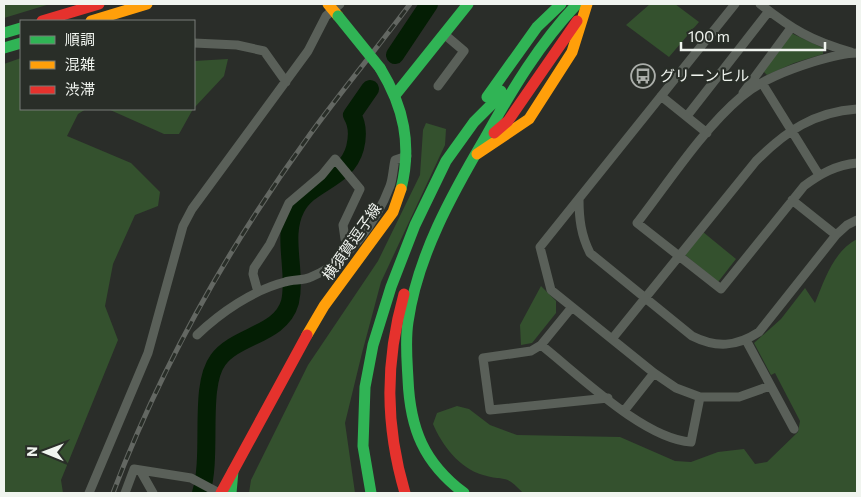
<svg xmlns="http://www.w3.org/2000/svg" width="861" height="497" viewBox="0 0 861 497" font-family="Commissioner,'Noto Sans JP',sans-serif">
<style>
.green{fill:#34512e}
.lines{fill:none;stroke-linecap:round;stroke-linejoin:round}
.river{stroke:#041e04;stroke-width:18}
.street{stroke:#5a6059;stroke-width:9}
.fast{stroke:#30b455;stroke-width:11}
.slow{stroke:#ff9f0a;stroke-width:11}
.jam{stroke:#e5322d;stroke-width:11}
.rail-casing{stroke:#636762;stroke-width:5}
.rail{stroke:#292e28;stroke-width:3;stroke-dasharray:9;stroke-linecap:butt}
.fast-bridge{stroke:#30b455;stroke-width:11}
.labels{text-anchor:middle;stroke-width:4.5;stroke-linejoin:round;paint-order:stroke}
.poi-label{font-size:15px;fill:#f0f4ef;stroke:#292e28;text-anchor:start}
.street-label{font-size:15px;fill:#f0f4ef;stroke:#292e28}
</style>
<rect width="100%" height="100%" fill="#2a2d29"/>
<path class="green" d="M4 4H50L4 18Z
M650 4H675L699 22 669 57 626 25Z
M791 33 823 48V54L794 63 767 75 763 71Z
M21 58V109H86L78 114 67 136 131 163 160 192 158 206 135 215 113 264 105 306 118 340 61 480 63 493H4V64Z
M228 59 224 76 194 108V61Z
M108 109H193L179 134H164Z
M426 123 446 129 445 145 381 282 362 353 345 423 355 493H249L251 480 308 365 378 261 420 175 423 130Z
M703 232 736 259 718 282 684 254Z
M857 239V493H523C504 473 507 482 483 475 459 468 442 445 433 424L437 413 457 406 469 409 490 425 517 435 620 437 675 461 691 462 718 452 744 449 755 464 767 462 798 432 800 421 775 373 771 375 754 343 781 319 805 288 815 303C825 279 833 252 857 239Z
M541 286 556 301V313L532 343 521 345 520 325Z"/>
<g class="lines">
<path class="river" d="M395 55 429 4
M201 493C213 455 198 387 218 360 236 335 281 335 290 302 297 272 281 236 296 208 310 181 346 181 355 148 358 136 358 125 352 115L370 89"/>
<path class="street" d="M735 4 540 247 551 290 654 373 676 388 700 397H739L770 386
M760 4C792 29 811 41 851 52
M194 43 237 45 264 51 286 82
M857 53C843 53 826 58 813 62 788 70 761 80 741 97 703 129 668 183 637 223L721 289 804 186C820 174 836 165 857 163
M762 83 819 175
M438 86 464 51 444 34
M743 93 791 28
M661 96 707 133
M687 116 769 11
M579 199C579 219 581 235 590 253L692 336C716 348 736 347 759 332L836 235 847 225 857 220
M792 200 836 235
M258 292 253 274 254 268 270 244 289 203 322 175 335 159 360 189 343 225 345 239 352 247
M572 307 541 345 531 351 483 358 490 410 608 398
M197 335C220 313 253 290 285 282 293 279 303 281 311 277 347 263 377 221 390 186 393 178 393 168 395 160L407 156
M612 339 756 161C786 131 814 112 857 109
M746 340 794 429
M541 345C579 375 644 439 691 442L700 397
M624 411 654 373
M140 470 153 493
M89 493 148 353 183 226 192 209 308 51 326 16 340 4
M125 493 134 469 191 478 219 493"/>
<path class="fast" d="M4 33 21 28
M4 48 21 43
M380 68C404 107 412 145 401 189
M396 94 468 4
M487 97 537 27 561 4
M231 493 233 471
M371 493 363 446 365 387 373 345 391 287 415 225 446 161 474 122 493 103 501 91
M464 493C424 463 410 429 408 379 407 360 405 341 408 322 417 257 452 194 485 138 512 90 539 44 577 4"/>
<path class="slow" d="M328 4 338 16
M91 21 147 4
M477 154 529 119 572 52 587 4
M307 335 324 306 393 212 401 189"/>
<path class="jam" d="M42 21 99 4
M494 133 508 121 577 21
M404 294C385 362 385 425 405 493
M221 493 307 335"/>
<g class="rail-casing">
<path id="rail" d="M113 493C161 366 231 243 311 133 343 89 378 47 410 4"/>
</g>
<use href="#rail" class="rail"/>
<path class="fast-bridge" d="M338 16 380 68"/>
</g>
<defs>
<g id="bus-ring" transform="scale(1.25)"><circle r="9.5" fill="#292e28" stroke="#abaeaa" stroke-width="1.5"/><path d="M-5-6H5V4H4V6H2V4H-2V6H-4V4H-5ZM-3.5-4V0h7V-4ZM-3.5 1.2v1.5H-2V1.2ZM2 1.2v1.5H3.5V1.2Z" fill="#abaeaa"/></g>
</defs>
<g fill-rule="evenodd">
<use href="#bus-ring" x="643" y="76"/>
</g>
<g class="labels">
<g class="poi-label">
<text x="660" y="81">グリーンヒル</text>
</g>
<g class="street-label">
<text transform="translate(352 242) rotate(-55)" y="5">横須賀逗子線</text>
</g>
</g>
<rect width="861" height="497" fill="none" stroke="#f0f4ef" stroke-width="10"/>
<rect x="20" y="20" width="175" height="90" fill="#292e28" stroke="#797d78"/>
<rect x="30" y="36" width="25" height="8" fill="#30b455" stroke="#797d78"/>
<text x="65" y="45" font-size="15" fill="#f0f4ef">順調</text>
<rect x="30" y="61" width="25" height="8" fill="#ff9f0a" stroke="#797d78"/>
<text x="65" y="70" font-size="15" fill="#f0f4ef">混雑</text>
<rect x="30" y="86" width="25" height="8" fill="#e5322d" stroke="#797d78"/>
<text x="65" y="95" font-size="15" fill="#f0f4ef">渋滞</text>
<g transform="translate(45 452) rotate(271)" stroke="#292e28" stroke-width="4" paint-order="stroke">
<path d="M0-4L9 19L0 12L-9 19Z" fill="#f0f4ef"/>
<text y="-8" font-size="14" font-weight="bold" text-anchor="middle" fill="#f0f4ef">N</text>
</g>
<path d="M681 42v8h144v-8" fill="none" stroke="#f0f4ef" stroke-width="2.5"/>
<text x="688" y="42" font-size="15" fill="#f0f4ef" stroke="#292e28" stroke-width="4" paint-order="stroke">100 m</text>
</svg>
